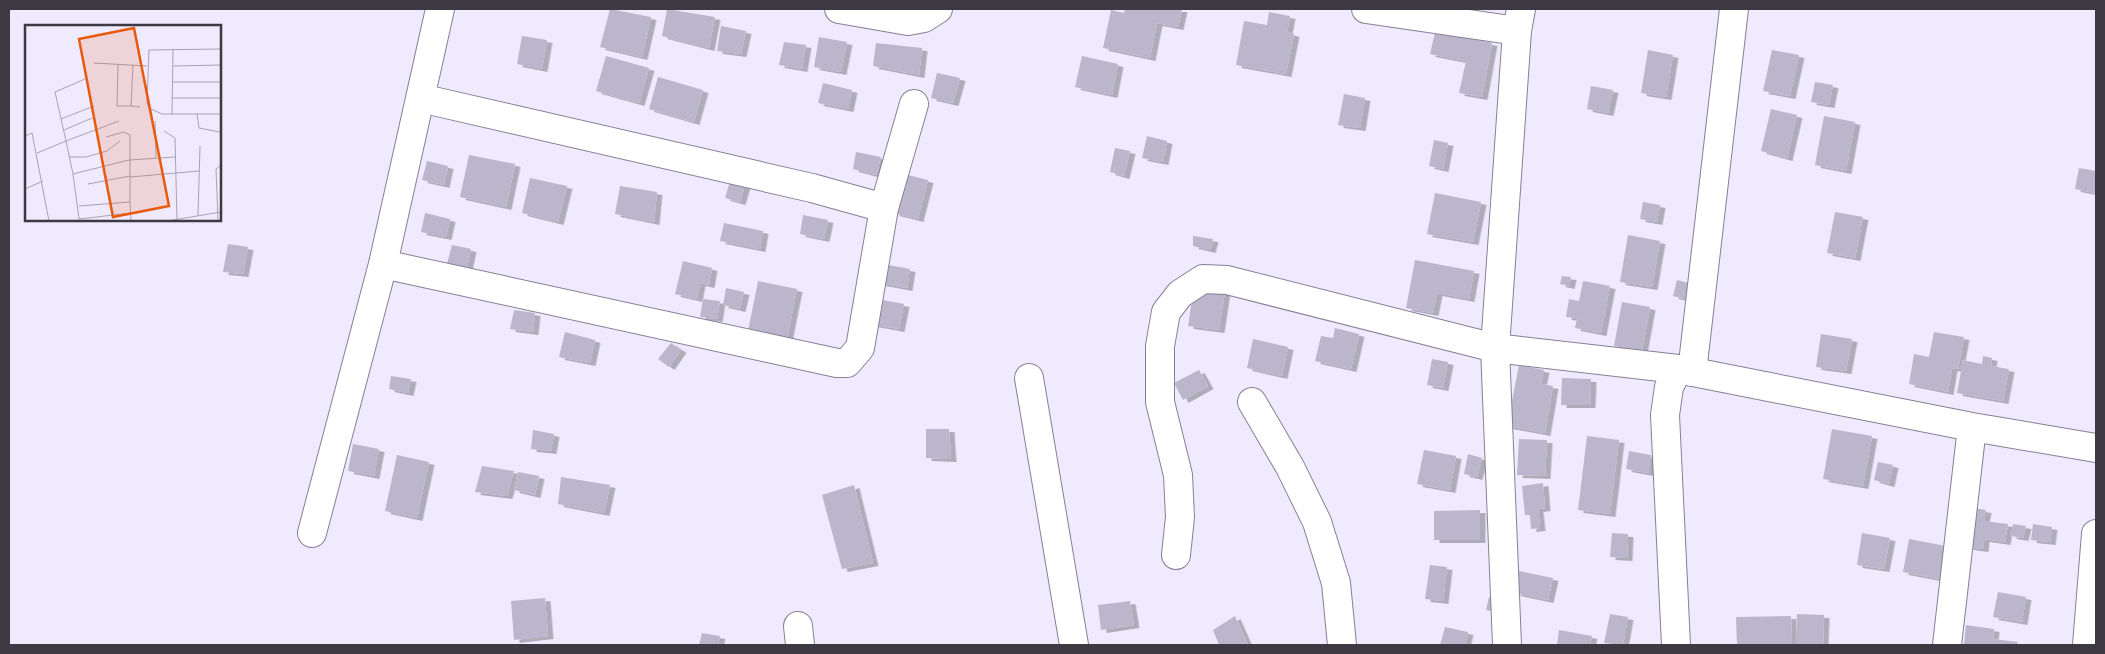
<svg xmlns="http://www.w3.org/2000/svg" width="2105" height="654" viewBox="0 0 2105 654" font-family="'IBM Plex Sans',sans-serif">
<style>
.building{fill:#bcb6cc;filter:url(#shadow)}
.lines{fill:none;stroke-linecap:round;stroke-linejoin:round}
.minor-casing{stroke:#858095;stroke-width:30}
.minor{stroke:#fff;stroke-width:28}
.inset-road{fill:none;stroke:#a7a3b2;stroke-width:1}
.view{fill:#e8590c;fill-opacity:0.15;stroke:#e8590c;stroke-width:2.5}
.inset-edge{fill:none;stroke:#3c3942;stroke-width:2.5}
</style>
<defs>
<filter id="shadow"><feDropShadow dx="5.5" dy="3" stdDeviation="0" flood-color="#0004"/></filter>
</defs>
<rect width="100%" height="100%" fill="#efeafd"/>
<path class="building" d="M610 9 651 17 642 57 600 47Z
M667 9 715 17 709 48 662 36Z
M1125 9H1182L1178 27 1157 23 1150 58 1103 48 1111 10 1124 13Z
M1269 12 1290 16 1287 32 1294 34 1286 74 1236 65 1244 21 1267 25Z
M721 26 746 31 741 54 717 51Z
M1435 32 1492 43 1482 97 1459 93 1466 61 1430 54Z
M522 36 547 40 542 69 517 64Z
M819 37 847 42 841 72 814 67Z
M784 42 806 45 802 69 779 65Z
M876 43 922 48 919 75 873 66Z
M1648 50 1673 55 1666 97 1641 93Z
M1772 50 1799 55 1790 96 1763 91Z
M606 56 649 68 639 103 596 91Z
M1082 56 1118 64 1112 95 1075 87Z
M937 73 960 78 953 103 931 98Z
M658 77 703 90 694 122 649 109Z
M1815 82 1833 85 1829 105 1811 102Z
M823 83 852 90 848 109 818 103Z
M1591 86 1613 90 1608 113 1587 109Z
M1344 94 1365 98 1360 128 1338 125Z
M1771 109 1797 115 1787 158 1761 151Z
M1824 116 1855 122 1846 171 1815 165Z
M1147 136 1167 141 1163 162 1142 158Z
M1434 140 1448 143 1443 169 1429 166Z
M1115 148 1130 151 1124 176 1110 172Z
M856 152 881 157 876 175 853 169Z
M469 155 515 164 506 207 460 197Z
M427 161 448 166 444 185 422 180Z
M2079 168 2096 171V193L2075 189Z
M904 174 928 180 918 219 894 213Z
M530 178 567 186 558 222 522 213Z
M730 181 745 185 740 202 725 198Z
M620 186 657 192 654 222 615 214Z
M1435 193 1481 202 1473 242 1427 234Z
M1643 202 1660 205 1657 222 1640 219Z
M1835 212 1863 217 1855 258 1827 253Z
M425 213 450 219 446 237 421 232Z
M803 215 828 220 824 239 800 234Z
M724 223 763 231 760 249 720 241Z
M1628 235 1660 241 1652 287 1620 282Z
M1193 236 1213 239 1210 250 1193 246Z
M228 244 248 247 243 274 223 272Z
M452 245 471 249 467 268 447 264Z
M1415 260 1474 271 1469 299 1437 293 1433 313 1406 308Z
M683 261 712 268 709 285 700 283 697 299 675 294Z
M883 264 910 269 907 288 880 283Z
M1562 276 1571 277 1569 286 1560 284Z
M1677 280 1693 284 1689 300 1673 296Z
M758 281 797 289 787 339 748 331Z
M1583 281 1610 286 1601 333 1575 328 1577 318 1566 317 1569 299 1579 301Z
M1194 286 1225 291 1219 330 1188 326Z
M726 288 744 292 740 309 723 305Z
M703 299 720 301 717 319 700 317Z
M877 299 904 304 899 329 872 324Z
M1622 302 1650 307 1642 351 1614 346Z
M514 310 535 313 533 332 510 329Z
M1335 328 1359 334 1351 369 1315 361 1321 336 1333 338Z
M565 332 595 340 590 363 559 357Z
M1934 332 1964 337 1958 369 1952 368 1948 392 1909 384 1914 354 1929 357Z
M1821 334 1852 339 1846 371 1816 367Z
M1253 339 1288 347 1282 376 1247 368Z
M671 343 681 350 669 367 658 359Z
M1983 356 1992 358 1991 366 2009 369 2003 401 1957 393 1963 360 1982 364Z
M1432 359 1448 362 1443 388 1427 385Z
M1519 365 1544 370 1541 384 1553 386 1545 433 1507 426Z
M1199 370 1208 386 1183 400 1174 383Z
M391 376 411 379 408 393 389 389Z
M1562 378 1591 379 1590 405H1561Z
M926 429H949L951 459 926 458Z
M1832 429 1872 436 1863 486 1823 479Z
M533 430 554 434 551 451 531 449Z
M1587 436 1619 440 1610 514 1578 510Z
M1519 439 1547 440 1545 476 1517 475Z
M353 444 379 449 374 476 348 471Z
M1424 450 1456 456 1450 490 1417 484Z
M1629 451 1651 455 1648 473 1626 469Z
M1468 454 1482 458 1477 477 1464 474Z
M397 455 429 462 417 518 385 511Z
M1878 462 1893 465 1889 484 1874 480Z
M482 466 514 471 507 496 475 492Z
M518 472 539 476 535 495 514 490Z
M561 477 610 485 604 513 558 504Z
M1543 483 1545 508 1538 509 1540 528 1531 529 1530 515H1525L1522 486Z
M854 485 873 563 842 569 822 495Z
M1973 508 1986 510 1984 521 2008 524 2005 542 1984 539 1983 549 1968 547Z
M1480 510V540H1434V511Z
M2013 524 2026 526 2023 538 2011 536Z
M2033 524 2052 527 2050 542 2031 540Z
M1612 533 1628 534 1627 558 1610 557Z
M1862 533 1890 538 1884 569 1857 565Z
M1909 539 1946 546 1940 579 1903 572Z
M1430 565 1447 567 1443 601 1425 599Z
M1519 571 1553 578 1548 600 1515 593Z
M1998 592 2026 597 2022 622 1993 617Z
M1489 597 1500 599 1497 612 1486 610Z
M545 598 548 636 514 640 511 601Z
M1130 601 1134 625 1101 630 1098 605Z
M1610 614 1628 617 1623 645 1604 643Z
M1797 614 1824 615 1823 645H1796Z
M1235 616 1248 645H1219L1213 630Z
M1791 616 1792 645H1737L1736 617Z
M1966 625 1994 629 1993 639 2018 642 2017 645H1964Z
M1445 627 1468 632 1465 645H1440Z
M1559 630 1592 636 1590 645H1557Z
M702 633 720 636 718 645H699Z"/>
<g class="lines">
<g class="minor-casing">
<path id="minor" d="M839 9 908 21 924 18 938 9
M1366 9 1517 31
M420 98 812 188 884 208 914 104
M383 264 837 363H847L860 348 884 208
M1692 372 1734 9
M1029 378 1074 645
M1252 402 1290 467 1317 522 1336 583 1342 645
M312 533 383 264 440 9
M1176 555 1180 517 1178 475 1160 402V346L1166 312 1180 294 1203 279 1227 280 1495 348 1678 369 1972 427
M798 626 800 645
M1507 645 1495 348 1517 31 1521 9
M1676 645 1665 415 1669 387 1678 369
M1947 645 1972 427 2096 448
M2087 645 2096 534"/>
</g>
<use href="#minor" class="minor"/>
</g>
<g transform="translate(25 25)">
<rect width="196" height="196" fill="#efeafd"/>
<path class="inset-road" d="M196 24 124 25 122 78 124 83 137 89H196M69 38 122 41M93 40 92 81H106M108 40 106 81 115 82M148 41 196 40M60 54 30 67 41 116 94 96M148 57H196M147 73H196M147 89 148 25M172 89 174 103 195 107M36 94 69 81M130 96 131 132M39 105 67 93M139 106 150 113 152 196M0 111 7 108 24 196M81 112 99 107 105 110V177M12 128 41 116 48 149 104 135 150 132M45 132H61L82 126 95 116M48 149 54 194 106 188M105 152 174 146M63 159 105 151M0 164 18 156M54 181 105 177 106 196M173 191 175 121M142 196 196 187M193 196 191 144 196 140"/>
<path class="view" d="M109 3 144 181 88 192 54 14Z"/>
<rect width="196" height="196" class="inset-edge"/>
</g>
<rect width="2105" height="654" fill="none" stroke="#3c3942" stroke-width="20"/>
</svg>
